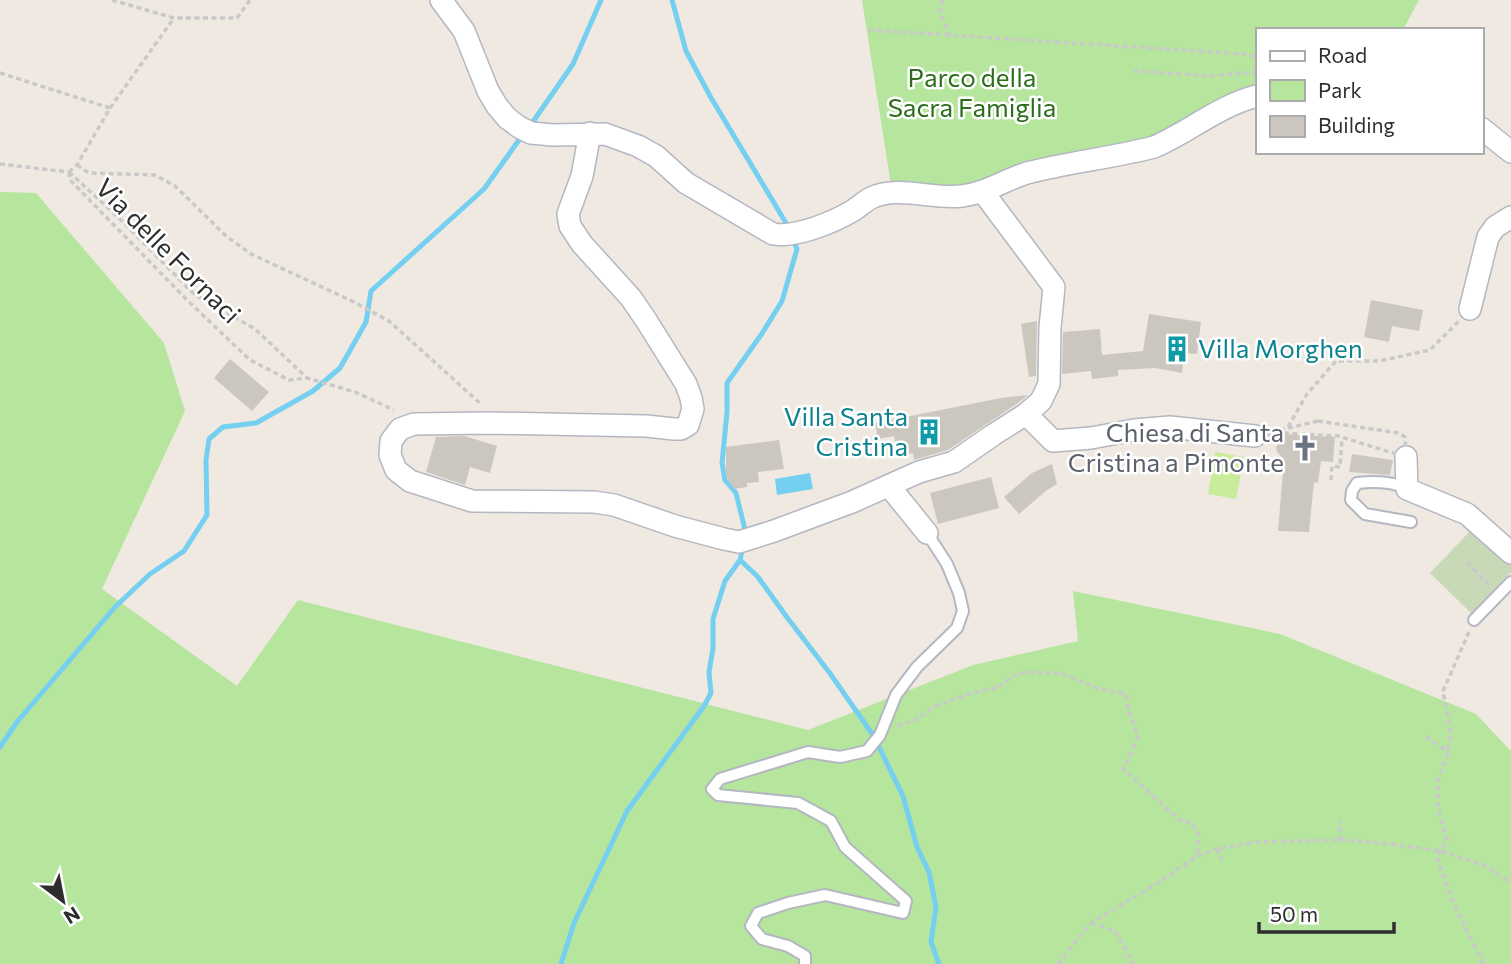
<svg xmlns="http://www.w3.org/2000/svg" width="1511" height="964" viewBox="0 0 1511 964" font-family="Commissioner,sans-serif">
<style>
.green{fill:#b6e59e}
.cemetery{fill:#c8d9b8}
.pitch{fill:#c9ec9a}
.water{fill:#75cff0}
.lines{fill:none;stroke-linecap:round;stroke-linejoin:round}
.stream{stroke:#75cff0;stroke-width:5}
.building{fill:#cbc7bf}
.lane-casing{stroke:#b4b7c1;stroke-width:14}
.street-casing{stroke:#b4b7c1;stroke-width:24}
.path{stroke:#c9c9c9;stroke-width:3.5;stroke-dasharray:5 3.5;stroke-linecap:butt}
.lane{stroke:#fff;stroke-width:10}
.street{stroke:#fff;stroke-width:21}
.labels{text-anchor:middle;stroke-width:5;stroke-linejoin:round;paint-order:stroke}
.park-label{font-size:26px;fill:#2c6e1b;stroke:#fff}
.street-label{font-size:26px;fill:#2e2e2e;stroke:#fff}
.culture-label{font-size:26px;fill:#0d838f;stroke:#fff;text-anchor:start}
.worship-label{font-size:26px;fill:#5b616d;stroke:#fff;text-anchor:end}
</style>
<rect width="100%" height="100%" fill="#efe9e1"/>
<path class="green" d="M862 0H1419L1403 30H1257V93L1180 130 985 187 891 185Z
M0 192 36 193 164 343 185 411 102 589 237 686 298 600 808 730 973 665 1078 641 1073 591 1280 634 1476 714 1511 751V964H0Z"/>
<path class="cemetery" d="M1476 525 1511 560V572L1471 613 1430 573Z"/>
<path class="pitch" d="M1215 452 1244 457 1236 499 1208 494Z"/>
<path class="water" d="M810 473 813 489 777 495 775 479Z"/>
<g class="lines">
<path class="stream" d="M672 0 686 51 710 96 789 228
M530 126 573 64 601 0
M746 534 736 493 725 480 722 463 727 412V383L763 332 782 301 797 249 792 237
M740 560 758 577 786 616 829 672 873 735 903 796 917 847 929 872 936 907 931 942 939 964
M0 747 17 722 115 607 150 574 184 551 207 515 206 460 209 439 223 427 256 423 313 391 340 368 366 322 371 291 484 189 524 133
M561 964 574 923 627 811 704 706 711 693 709 672 713 648V619L725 581 740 560 743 547"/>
</g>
<path class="building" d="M1371 300 1423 310 1419 331 1392 326 1389 342 1364 337Z
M1149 314 1201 322 1197 354 1184 353 1182 373 1155 368 1118 370V376L1092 379 1091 371 1062 374 1063 332 1100 329 1102 355 1143 351Z
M1037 321 1036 376 1029 377 1021 324Z
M230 359 269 392 252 411 214 378Z
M1028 395 1018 403 948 450 914 460 913 453 898 456 894 436 878 439 875 423 1001 398Z
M1281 434 1335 437 1333 462 1321 461 1318 483 1314 482 1309 532 1278 531 1284 459 1277 452 1276 447 1280 442Z
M464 436 497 446 490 473 470 467 465 485 426 472 436 437Z
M779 440 784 469 758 472 759 482 747 483V487L734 489 726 475V447Z
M1352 454 1393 460 1390 475 1349 472Z
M1052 464 1057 484 1047 490 1019 514 1004 497 1032 473Z
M991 477 999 508 938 524 930 493Z"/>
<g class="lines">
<g class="lane-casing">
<path id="lane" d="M1407 489C1393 481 1374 481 1357 483L1352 491 1351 500 1365 514 1411 522
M1474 620 1511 582
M805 964V956L788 946 762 939 751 926 758 913 788 903 825 895 903 913 906 901 845 847 831 821 798 803 718 795 712 789 720 779 808 752 840 757 867 751 880 735 896 695 917 667 957 628 963 611 959 593 947 564 927 533"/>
</g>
<g class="street-casing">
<path id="street" d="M441 0 464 31 488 91 497 106 507 118 519 127 531 133 553 135 605 134 638 146 656 156 686 183 773 234C796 238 834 222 854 210 860 206 865 201 871 198 898 185 933 200 962 196 987 193 1004 180 1027 173 1069 162 1112 158 1154 147 1189 132 1220 105 1257 96
M1481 128 1511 152
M590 133 582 176 568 214 570 226 582 244 631 298 646 320 686 384 691 398 693 409 688 425 681 429H674L646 426 489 423 414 424 400 429 391 441 390 455 396 470 410 481 472 501 594 502 614 505 675 526 724 539 739 542 774 531 852 502 919 472 954 462 993 435 1026 414 1041 401 1049 384 1050 328 1054 287 983 192
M1470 309 1488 237 1495 227 1511 217
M1026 414 1053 441 1091 438 1134 430 1170 427 1255 436
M1406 457 1407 489 1467 514 1511 553
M889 486 927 533"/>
</g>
<path class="path" d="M112 0 174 18H237L250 0
M942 0 940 14 950 35
M868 30 1245 54 1257 57
M1134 71 1210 76 1257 72
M0 73 110 108
M0 164 69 172
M77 165 89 173 155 175 175 186 226 236 251 254 352 301 389 321 482 405
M69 172 70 180 186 299 250 360 289 380 307 378 355 392 394 410
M69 172 121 220 194 294 255 329 307 378
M69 172 77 165 110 108 174 18
M1318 421 1399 433 1405 437 1406 457 1338 436 1282 433 1255 436Z
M1288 427 1307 394 1336 361H1379L1430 350 1459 321
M1331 480 1332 466 1340 467 1342 438
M1467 563 1490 586
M1469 632 1443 691 1451 734 1448 752 1438 780V808L1447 840 1437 856C1447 894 1466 929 1484 964
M897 726 917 719 933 707 971 693 999 687 1014 675 1030 672 1063 674 1099 689 1126 694 1129 712 1138 736 1132 751 1123 769 1180 820 1192 823 1199 834 1197 856
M1426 737 1448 752
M1340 840V821
M1217 849 1222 860
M1091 923 1115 931 1134 964
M1058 964 1091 923 1164 879 1197 856 1217 849 1255 842 1340 840 1390 844 1441 851 1486 866 1506 880 1511 881"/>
<use href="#lane" class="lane"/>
<use href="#street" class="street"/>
</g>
<defs>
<g id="building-bare" transform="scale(2.1)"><path d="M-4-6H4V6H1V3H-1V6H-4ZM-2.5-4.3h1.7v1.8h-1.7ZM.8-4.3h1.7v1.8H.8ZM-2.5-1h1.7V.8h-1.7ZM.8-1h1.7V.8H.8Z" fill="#0f9aa8" stroke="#fff" stroke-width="2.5" paint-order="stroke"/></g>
<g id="church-bare" transform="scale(2.1)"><path d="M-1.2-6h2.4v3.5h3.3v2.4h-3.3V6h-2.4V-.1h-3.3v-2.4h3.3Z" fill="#6b7280" stroke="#fff" stroke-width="2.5" paint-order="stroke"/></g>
</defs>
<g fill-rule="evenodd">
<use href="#building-bare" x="1177" y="349"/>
<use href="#building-bare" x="929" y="432"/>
<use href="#church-bare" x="1305" y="448"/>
</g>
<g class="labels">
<g class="park-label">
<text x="972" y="87">Parco della<tspan x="972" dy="30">Sacra Famiglia</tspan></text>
</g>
<g class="street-label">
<text transform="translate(168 251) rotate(45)" y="9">Via delle Fornaci</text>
</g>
<g class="culture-label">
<text x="1198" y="358">Villa Morghen</text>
<text x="908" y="426" text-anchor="end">Villa Santa<tspan x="908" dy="30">Cristina</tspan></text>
</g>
<g class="worship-label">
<text x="1284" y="442">Chiesa di Santa<tspan x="1284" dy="30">Cristina a Pimonte</tspan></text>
</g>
</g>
<rect x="1256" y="28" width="228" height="126" fill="#ffffff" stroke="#ababab" stroke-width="2"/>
<rect x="1270" y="51" width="35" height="10" fill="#ffffff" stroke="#ababab" stroke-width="2"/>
<text x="1318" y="63" font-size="21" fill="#2e2e2e">Road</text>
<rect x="1270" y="80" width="35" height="21" fill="#b6e59e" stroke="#ababab" stroke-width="2"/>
<text x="1318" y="98" font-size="21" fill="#2e2e2e">Park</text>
<rect x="1270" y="116" width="35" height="21" fill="#cbc7bf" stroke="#ababab" stroke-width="2"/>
<text x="1318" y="133" font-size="21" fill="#2e2e2e">Building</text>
<g transform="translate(63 901) rotate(148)" stroke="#ffffff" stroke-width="5" paint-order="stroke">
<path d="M0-5L12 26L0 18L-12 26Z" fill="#2e2e2e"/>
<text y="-10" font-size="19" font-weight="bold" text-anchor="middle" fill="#2e2e2e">N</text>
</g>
<path d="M1259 922v10h135v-10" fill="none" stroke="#2e2e2e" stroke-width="3.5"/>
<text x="1270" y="922" font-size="21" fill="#2e2e2e" stroke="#ffffff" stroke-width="5" paint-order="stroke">50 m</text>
</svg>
